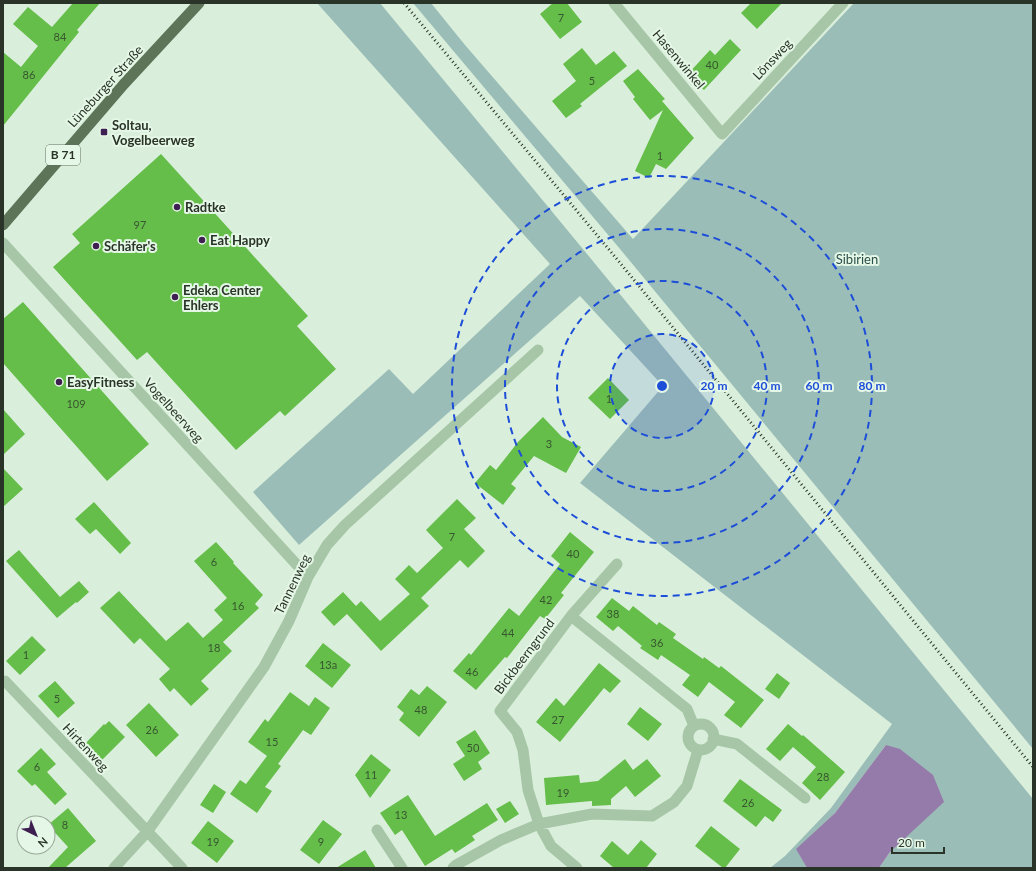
<svg xmlns="http://www.w3.org/2000/svg" width="1036" height="871" viewBox="0 0 1036 871" font-family="Lato,sans-serif">
<style>
.green{fill:#9bbdb8}
.water{fill:#957baa}
.building{fill:#65bd4a}
.lines{fill:none;stroke-linecap:round;stroke-linejoin:round}
.minor{stroke:#a7c6a7;stroke-width:11}
.primary{stroke:#5d7459;stroke-width:11}
.rail{stroke:#293327;stroke-width:3;stroke-dasharray:1 3;stroke-linecap:butt}
.ring{fill:none;stroke:#1d4ed8;stroke-width:2;stroke-dasharray:7 5}
.poi-dot{fill:#3d2051;stroke:#e5f7e6;stroke-width:1.5}
.labels{text-anchor:middle;stroke-width:4;stroke-linejoin:round;paint-order:stroke}
.number-label{font-size:11px;fill:#385630}
.shield{fill:#e5f7e6;stroke:#616e60;stroke-width:1}
.shield-label{font-size:12px;font-weight:bold;fill:#293327}
.street-label{font-size:13px;fill:#293327;stroke:#e5f7e6}
.poi-label{font-size:13px;font-weight:bold;fill:#293327;stroke:#e5f7e6;text-anchor:start}
.park-label{font-size:13px;fill:#2c4f4b;stroke:#e5f7e6}
.centre{fill:#1d4ed8;stroke:#e5f7e6;stroke-width:2}
.ring-label{font-size:12px;text-anchor:middle;font-weight:bold;fill:#1d4ed8;stroke:#e5f7e6;stroke-width:4;stroke-linejoin:round;paint-order:stroke}
</style>
<rect width="100%" height="100%" fill="#daefdb"/>
<path class="green" d="M317 3H380L592 260 1033 799V868H879L890 852 886 745 835 813 797 849 807 868H770L785 856 831 808 892 724 580 483 663 386 580 296 299 545 253 492 389 369 413 394 550 264Z
M413 3H431L465 45 633 239 854 3H1033V749L620 249Z"/>
<path class="water" d="M886 745 900 749 933 775 944 802 890 852 879 868H807L796 849 835 813Z"/>
<path class="building" d="M73 3H100L77 30 79 32 3 126V52L21 67 38 46 13 24 28 7 52 27Z
M553 3H567L582 22 560 39 540 14Z
M751 3H782L757 29 741 13Z
M730 39 741 50 704 90 687 75 710 50 715 55Z
M582 48 596 65 614 51 627 66 580 104 582 106 566 118 552 101 576 81 563 64Z
M638 69 665 99 662 101 694 138 666 169 656 164 649 178 635 171 663 110 650 120 633 99 635 97 623 81Z
M161 154 308 316 297 326 336 369 285 416 280 411 236 450 147 352 137 360 53 267 80 243 72 234Z
M23 302 149 444 107 481 3 363V319Z
M608 378 629 400 610 419 588 398Z
M3 409 25 434 3 455Z
M543 417 562 437 581 447 566 473 534 456 511 484 516 488 503 505 475 483 490 465 496 470 518 442Z
M3 468 23 489 3 507Z
M457 499 476 518 464 529 485 551 468 568 460 560 421 598 429 606 381 651 347 614 334 626 321 612 343 592 356 606 361 601 380 621 410 594 395 579 409 565 417 573 443 548 426 530Z
M94 502 131 543 120 554 96 529 90 534 75 519Z
M570 532 594 552 561 593 564 595 545 619 540 616 507 658 505 657 476 690 453 671 469 653 471 655 509 608 519 616 560 564 551 556Z
M216 542 234 562 233 563 263 595 255 604 259 608 223 642 232 651 201 681 209 689 191 706 174 688 170 692 159 679 170 669 140 638 134 644 100 608 119 591 166 641 188 622 203 638 223 620 214 610 227 598 194 561Z
M19 550 60 597 79 581 89 592 77 603 76 602 57 618 6 561Z
M612 598 629 611 633 606 657 625 659 622 676 634 673 638 703 659 704 657 719 668 721 666 764 700 741 728 724 715 735 702 709 682 698 697 682 685 690 675 661 655 658 660 640 648 642 646 618 626 613 631 596 617Z
M32 636 46 650 20 675 6 661Z
M323 643 351 665 332 688 305 666Z
M599 663 621 681 610 693 604 688 560 742 536 722 556 698 564 706Z
M777 673 790 683 779 699 765 689Z
M55 681 75 703 58 718 38 696Z
M427 686 447 702 419 737 399 720 404 713 397 707 411 689 419 695Z
M290 692 309 706 315 697 330 708 311 735 303 730 278 764 248 742 265 719 268 722Z
M149 703 179 735 156 757 126 725Z
M640 707 662 724 648 741 627 724Z
M109 721 125 737 99 763 82 747 104 724 105 725Z
M788 724 802 736 803 735 845 772 820 800 802 783 816 767 793 747 780 761 766 749Z
M475 730 490 753 478 762 482 769 464 781 453 764 465 756 456 742Z
M41 748 56 764 47 772 67 794 55 805 35 784 32 786 17 771Z
M371 754 391 770 370 798 355 775Z
M267 756 281 766 265 787 272 791 257 813 230 794 240 780 246 784Z
M625 759 633 770 647 759 661 776 635 797 626 786 611 799V805L592 806V801L546 805 544 778 579 775 580 783 598 781Z
M740 779 782 810 773 822 765 816 756 827 723 801Z
M214 784 226 792 213 813 200 805Z
M408 795 435 836 487 803 498 820 472 836 475 840 455 853 452 849 425 866 402 830 395 835 380 813Z
M510 801 519 814 505 823 496 809Z
M68 808 96 841 65 868H48L68 847 48 825Z
M323 820 342 834 319 864 300 850Z
M208 821 234 841 217 863 191 843Z
M711 826 740 849 725 868H723L695 846Z
M641 840 657 854 646 868H614L600 856 612 841 628 855Z
M365 850 376 868H336Z"/>
<g class="lines">
<path class="minor" d="M614 3 722 134 843 3
M3 243 308 577
M571 616 617 564
M5 681 182 868
M688 737a13 13 0 1 1 26 0a13 13 0 1 1-26 0Z
M713 739 737 744 805 798
M377 830 402 868
M114 868 147 832 264 667 289 621 308 577 327 545 345 525 538 350
M453 868 456 865 501 840 539 824 592 814 652 816 674 802 687 786 698 750
M577 868 551 846 539 824 528 790 523 750 517 732 500 711 571 616 687 709 694 726"/>
<path class="primary" d="M3 225 124 84 199 3"/>
<path class="rail" d="M404 3 616 258 1033 767"/>
</g>
<circle cx="662" cy="386" r="52" fill="#1d4ed8" fill-opacity=".12"/>
<g class="ring">
<circle cx="662" cy="386" r="52"/>
<circle cx="662" cy="386" r="105"/>
<circle cx="662" cy="386" r="157"/>
<circle cx="662" cy="386" r="210"/>
</g>
<g class="poi-dot">
<rect x="100" y="128" width="8" height="8" rx="2"/>
<circle cx="177" cy="207" r="4"/>
<circle cx="202" cy="240" r="4"/>
<circle cx="96" cy="246" r="4"/>
<circle cx="175" cy="297" r="4"/>
<circle cx="59" cy="382" r="4"/>
</g>
<g class="labels">
<g class="number-label">
<text x="561" y="22">7</text>
<text x="60" y="41">84</text>
<text x="712" y="69">40</text>
<text x="29" y="79">86</text>
<text x="592" y="85">5</text>
<text x="660" y="160">1</text>
<text x="140" y="229">97</text>
<text x="609" y="403">1</text>
<text x="76" y="408">109</text>
<text x="549" y="448">3</text>
<text x="452" y="541">7</text>
<text x="573" y="558">40</text>
<text x="214" y="566">6</text>
<text x="546" y="604">42</text>
<text x="238" y="610">16</text>
<text x="613" y="618">38</text>
<text x="508" y="637">44</text>
<text x="657" y="647">36</text>
<text x="214" y="652">18</text>
<text x="26" y="659">1</text>
<text x="328" y="669">13a</text>
<text x="472" y="676">46</text>
<text x="57" y="703">5</text>
<text x="421" y="714">48</text>
<text x="558" y="724">27</text>
<text x="152" y="734">26</text>
<text x="272" y="746">15</text>
<text x="473" y="752">50</text>
<text x="37" y="771">6</text>
<text x="371" y="779">11</text>
<text x="823" y="781">28</text>
<text x="563" y="797">19</text>
<text x="748" y="807">26</text>
<text x="401" y="819">13</text>
<text x="65" y="829">8</text>
<text x="213" y="846">19</text>
<text x="321" y="846">9</text>
</g>
<rect class="shield" x="46" y="145" width="34" height="20" rx="3"/>
<g class="shield-label">
<text x="63" y="159">B 71</text>
</g>
<g class="street-label">
<text transform="translate(679 59) rotate(50)" y="5">Hasenwinkel</text>
<text transform="translate(772 59) rotate(-47)" y="5">Lönsweg</text>
<text transform="translate(105 86) rotate(-48)" y="5">Lüneburger Straße</text>
<text transform="translate(174 410) rotate(48)" y="5">Vogelbeerweg</text>
<text transform="translate(292 584) rotate(-64)" y="5">Tannenweg</text>
<text transform="translate(524 656) rotate(-53)" y="5">Bickbeerngrund</text>
<text transform="translate(86 747) rotate(47)" y="5">Hirtenweg</text>
</g>
<g class="poi-label">
<text x="112" y="130">Soltau,<tspan x="112" dy="15">Vogelbeerweg</tspan></text>
<text x="185" y="212">Radtke</text>
<text x="210" y="245">Eat Happy</text>
<text x="104" y="251">Schäfer's</text>
<text x="183" y="295">Edeka Center<tspan x="183" dy="15">Ehlers</tspan></text>
<text x="67" y="387">EasyFitness</text>
</g>
<g class="park-label">
<text x="857" y="264">Sibirien</text>
</g>
</g>
<circle cx="662" cy="386" r="6" class="centre"/>
<g class="ring-label">
<text x="714" y="390">20 m</text>
<text x="767" y="390">40 m</text>
<text x="819" y="390">60 m</text>
<text x="872" y="390">80 m</text>
</g>
<rect width="1036" height="871" fill="none" stroke="#293327" stroke-width="8"/>
<g transform="translate(36 835) rotate(137)"><circle r="19" fill="#e5f7e6" stroke="#9aa99a"/>
<path d="M0-3L7 15L0 10L-7 15Z" fill="#3d2051"/>
<text y="-6" font-size="11" font-weight="bold" text-anchor="middle" fill="#293327">N</text>
</g>
<path d="M892 847v6h52v-6" fill="none" stroke="#293327" stroke-width="2"/>
<text x="898" y="847" font-size="12" fill="#293327" stroke="#e5f7e6" stroke-width="3" paint-order="stroke">20 m</text>
</svg>
